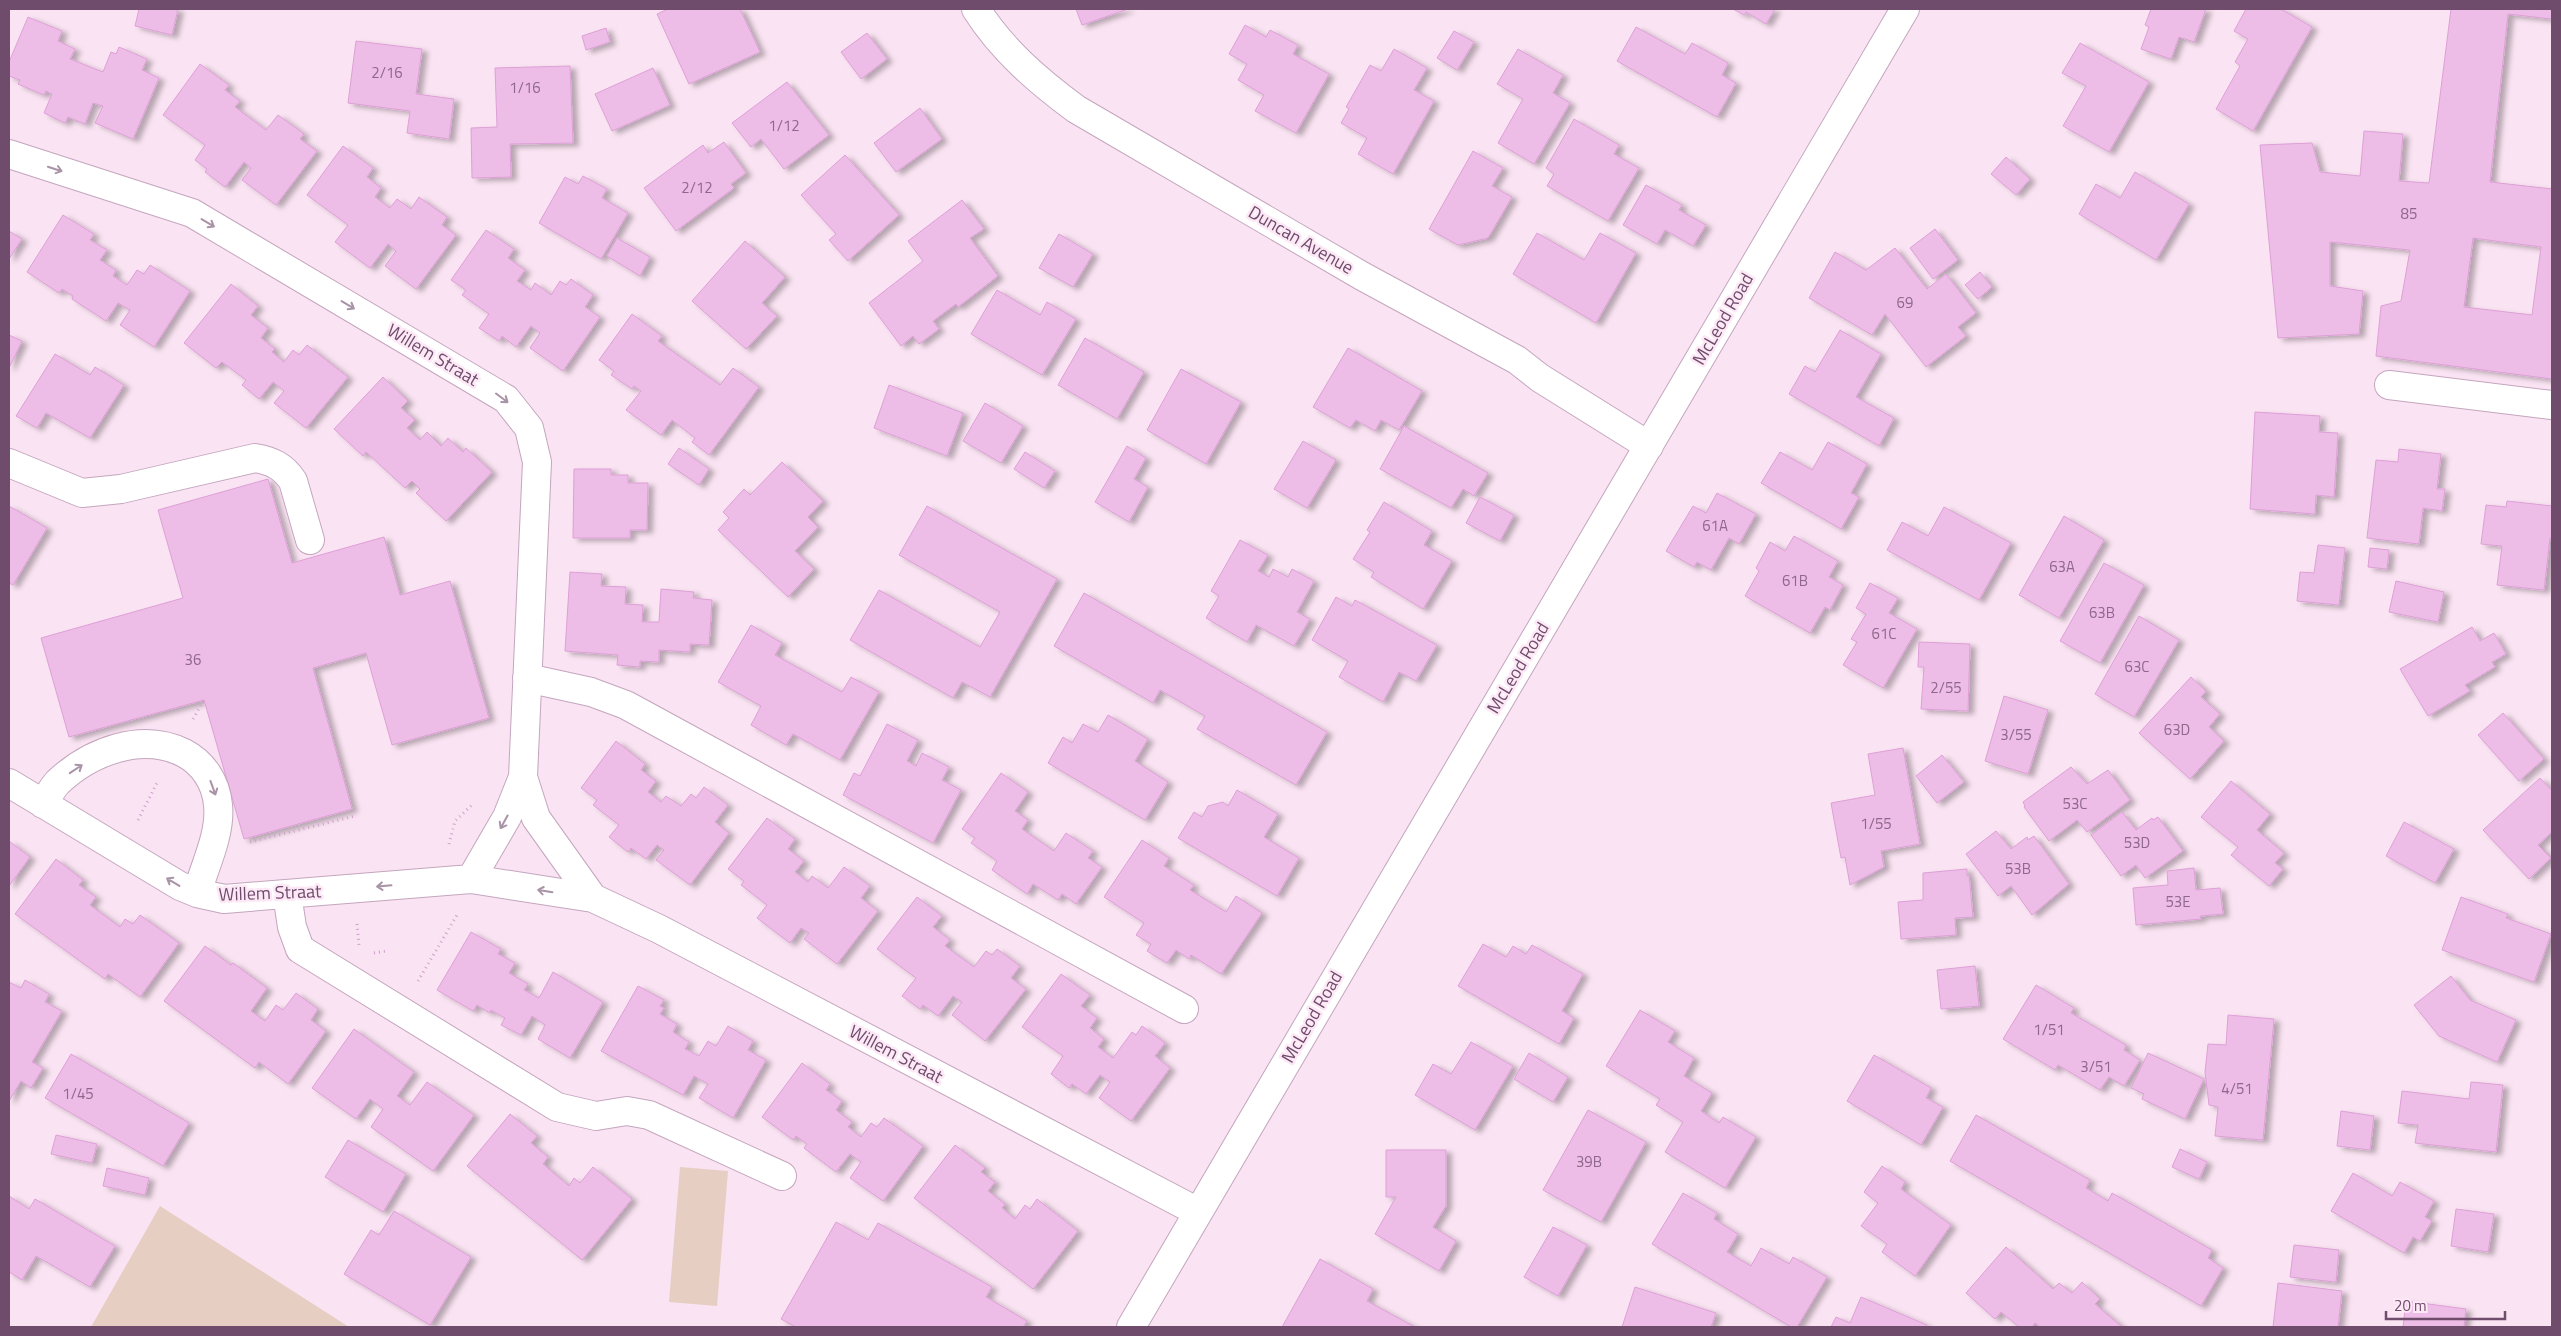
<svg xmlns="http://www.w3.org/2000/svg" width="2561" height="1336" viewBox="0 0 2561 1336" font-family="'Titillium Web',sans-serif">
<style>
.green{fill:#e6cec3}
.building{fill:#edbde7;stroke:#de9fd7;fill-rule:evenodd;filter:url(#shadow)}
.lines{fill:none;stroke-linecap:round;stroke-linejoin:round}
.minor-casing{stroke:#c4a6bf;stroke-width:30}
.path{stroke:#d1a1cb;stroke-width:3;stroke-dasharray:1 4;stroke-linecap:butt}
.minor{stroke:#fff;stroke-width:28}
.oneway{stroke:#a993a7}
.labels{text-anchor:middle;stroke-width:5;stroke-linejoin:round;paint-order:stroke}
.number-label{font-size:15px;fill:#8e688b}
.street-label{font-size:18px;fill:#6f4b6c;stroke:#fde9f6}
</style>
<defs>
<filter id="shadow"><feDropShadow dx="5.5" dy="3" stdDeviation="2.5" flood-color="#0004"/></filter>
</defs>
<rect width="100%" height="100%" fill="#fae3f2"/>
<path class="green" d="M680 1167 728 1171 717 1306 669 1302Z
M160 1206 349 1327H91Z"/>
<path class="building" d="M139 9H178L172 35 135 26Z
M668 9H740L760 52 689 84 657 14Z
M1076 9H1128L1082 25Z
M1733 9H1775L1766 24 1746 12 1744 15Z
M2151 9H2206L2194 42 2179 37 2171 59 2141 49 2149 27 2145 25Z
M2246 9H2281L2312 27 2253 131 2216 109 2240 66 2235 62 2248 39 2234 31Z
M2451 9H2552V19L2508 14 2490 182 2552 189V379L2376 356 2381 306 2401 301 2410 250 2330 242V286L2363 291 2359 334 2278 338 2260 145 2312 143 2320 172 2360 176 2364 131 2403 134 2399 181 2429 183ZM2473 238 2541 247 2532 315 2464 307Z
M28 17 62 31 58 41 75 49 70 59 103 72 111 52 116 54 119 47 147 59 142 70 159 78 133 139 95 123 103 106 93 103 85 124 68 117 65 123 44 113 52 94 46 91 44 95 18 84 20 80 9 76V62Z
M1245 25 1266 37 1270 30 1298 45 1293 54 1329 74 1296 133 1255 111 1264 95 1238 80 1247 64 1229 54Z
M1636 27 1685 54 1692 43 1728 63 1722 75 1736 83 1717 117 1617 61Z
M606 28 610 42 586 50 582 36Z
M1454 31 1474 42 1457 70 1437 58Z
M867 33 887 59 861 79 841 52Z
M356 41 422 49 416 94 454 99 449 139 407 133 410 111 348 103Z
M2080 43 2149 82 2109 152 2063 126 2086 86 2062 73Z
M1394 49 1427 68 1414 90 1434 101 1393 174 1358 154 1367 138 1341 123 1349 109 1346 107 1370 65 1381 71Z
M1518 49 1563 75 1553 93 1570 103 1534 164 1498 143 1523 99 1497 84Z
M200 64 229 85 225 90 240 101 235 107 266 130 278 115 304 134 300 139 317 151 276 205 242 180 251 168 244 162 225 187 205 172 207 169 195 160 205 145 163 115Z
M570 66 573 143 510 144 511 177 472 178 471 128 497 127 495 68Z
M653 68 670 105 612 131 595 94Z
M787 82 829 135 784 169 761 139 751 147 732 123Z
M920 108 942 139 896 172 874 143Z
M1574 119 1619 145 1614 154 1639 168 1608 221 1547 186 1554 174 1546 168Z
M724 142 746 173 731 184 734 188 676 231 644 188 703 145 708 153Z
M343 146 373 168 367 177 381 188 375 197 390 208 397 199 411 209 419 197 447 217 442 225 456 235 416 289 385 266 396 251 388 244 370 268 335 242 348 225 307 195Z
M1473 151 1503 168 1492 186 1512 197 1488 238 1458 245 1429 229Z
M845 155 899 215 848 261 829 240 836 234 801 195Z
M2006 157 2030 179 2016 195 1991 174Z
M2135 172 2189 204 2156 260 2079 214 2096 184 2120 198Z
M583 176 607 189 602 198 628 213 601 259 539 223 565 177 578 184Z
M1646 185 1682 205 1679 210 1706 225 1693 246 1665 230 1657 244 1623 225Z
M962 200 984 229 970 238 998 276 958 307 956 304 933 321 939 329 919 344 913 336 901 346 869 303 923 261 908 241Z
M63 215 94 234 90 240 107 250 100 260 116 270 113 276 127 285 137 270 144 274 150 265 190 291 154 347 120 325 130 310 118 303 106 321 72 299 73 296 62 289 59 293 27 272Z
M1935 229 1958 260 1933 279 1910 248Z
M486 230 514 249 508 258 525 270 517 281 531 290 535 283 551 295 560 281 566 285 571 279 593 295 585 307 600 317 563 371 530 348 540 333 531 326 516 347 502 336 499 341 479 328 489 314 462 295 466 290 451 280Z
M9 231 22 239 9 259Z
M1537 233 1584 260 1600 233 1636 253 1596 323 1513 274Z
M1059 234 1093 254 1073 287 1039 268Z
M617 238 650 257 640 276 607 256Z
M745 241 785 277 762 303 777 316 746 349 692 301Z
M1895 248 1927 289 1946 274 1976 313 1958 327 1966 336 1926 367 1885 314 1872 335 1809 298 1835 252 1866 270Z
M1980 272 1992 287 1978 299 1965 285Z
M231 284 258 306 251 315 268 328 261 338 275 349 272 352 284 362 293 350 299 355 307 345 348 377 306 428 274 403 284 391 273 382 259 399 242 385 246 380 222 362 216 368 184 343Z
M997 290 1040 315 1047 302 1076 319 1042 375 971 334Z
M632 314 662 336 658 341 720 385 733 368 759 387 709 455 692 442 695 438 672 420 661 435 626 410 641 391 634 386 632 389 611 375 614 371 599 360Z
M1840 330 1881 354 1856 397 1894 418 1879 446 1789 394 1805 366 1815 372Z
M9 335 22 341 9 368Z
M1085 338 1144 372 1117 419 1058 385Z
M1348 348 1422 391 1399 430 1381 420 1375 431 1356 420 1350 428 1313 407Z
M55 354 90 375 95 367 124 385 90 438 46 413 37 428 16 416Z
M1181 369 1241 402 1206 464 1147 430Z
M383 377 408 401 401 408 415 420 407 428 420 440 427 432 441 446 448 438 463 452 466 448 492 472 446 521 416 493 420 489 412 481 405 488 366 452 363 456 334 429Z
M889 385 963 413 947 456 874 428Z
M985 403 1023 426 1001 463 963 441Z
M2255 412 2320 416 2319 432 2338 433 2334 497 2316 495 2315 514 2250 509Z
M1404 426 1488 473 1474 496 1463 489 1451 508 1380 469Z
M1303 441 1336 460 1307 508 1274 489Z
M1828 442 1867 464 1851 493 1859 497 1841 529 1761 483 1780 452 1812 470Z
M1127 446 1146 458 1134 479 1148 487 1129 522 1095 502Z
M679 448 709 469 699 485 668 464Z
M2399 449 2441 454 2437 489H2445L2442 511 2423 508 2419 544 2367 538 2376 460 2398 462Z
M1025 452 1055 471 1044 488 1014 469Z
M782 462 823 501 808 517 818 527 795 551 814 569 788 597 718 530 729 518 723 512 744 489 750 495Z
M574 469H611V475H628V483H648L647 530H630V538H573Z
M268 479 292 563 384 537 400 595 450 581 489 718 392 745 366 653 313 668 352 809 244 839 204 700 69 737 41 638 183 598 158 510Z
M1717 493 1756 514 1739 544 1729 538 1711 570 1697 562 1694 567 1666 551 1693 506 1706 513Z
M1480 497 1514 515 1500 541 1466 523Z
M2507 501 2552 506V539L2550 538 2544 590 2497 585 2502 546 2481 544 2486 505 2506 507Z
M1384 502 1432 531 1424 545 1452 561 1423 609 1371 577 1374 572 1353 559 1370 532 1367 530Z
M9 506 47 528 13 585 9 583Z
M927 506 1057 579 990 697 962 682 953 698 850 640 879 590 980 647 1000 612 899 555Z
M1944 507 2011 543 1979 600 1887 550 1902 522 1928 536Z
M2064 516 2104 540 2059 618 2019 595Z
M1794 536 1838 561 1829 577 1843 585 1830 610 1825 607 1810 633 1745 596 1759 571 1756 568 1770 542 1785 551Z
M1240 540 1268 555 1258 571 1269 577 1273 569 1288 577 1292 569 1314 581 1297 612 1310 619 1294 646 1256 625 1247 642 1206 618 1219 596 1211 591Z
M2318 545 2345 548 2339 605 2297 601 2300 572 2314 573Z
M2370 548 2389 550 2387 569 2368 567Z
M2104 563 2144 585 2100 663 2060 641Z
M570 572 602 574 601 586 626 587 625 604 643 605 642 622H659L661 589 694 592 693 598 712 600 709 645 690 644V652L659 650V662L640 661V667L617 665 618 655 565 651Z
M2396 581 2444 592 2438 622 2389 612Z
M1870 583 1898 598 1889 613 1917 629 1883 688 1843 665 1857 642 1851 639 1866 614 1856 608Z
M1084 593 1327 732 1296 785 1197 729 1205 716 1160 690 1153 703 1054 646Z
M1336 597 1352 606 1355 600 1437 645 1416 681 1399 672 1383 702 1339 677 1348 661 1312 640Z
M2139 616 2179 640 2134 717 2095 694Z
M751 625 782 643 775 655 842 692 851 677 879 692 840 760 793 734 786 745 751 725 761 706 718 682Z
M2472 627 2480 641 2494 633 2506 654 2492 662 2495 667 2465 685 2470 691 2428 716 2400 669Z
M1919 642 1970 644 1968 711 1921 709 1924 667H1918Z
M2191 677 2206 691 2201 697 2220 714 2209 727 2224 741 2190 779 2139 733Z
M2004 696 2048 710 2028 774 1985 761Z
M2503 713 2544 759 2519 781 2478 735Z
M1108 715 1148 739 1135 761 1168 782 1145 820 1048 763 1063 737 1072 743 1083 724 1098 732Z
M887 724 918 740 907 761 916 766 922 753 949 767 942 780 961 790 933 843 843 795 854 773 860 776Z
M616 741 645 764 641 770 656 781 648 792 661 802 666 796 681 806 691 794 696 798 704 787 728 805 715 822 729 833 690 885 656 860 664 850 657 845 646 859 631 848 628 852 609 837 619 825 593 805 597 800 581 788Z
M1903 748 1920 844 1881 851 1884 867 1850 885 1845 857 1841 858 1831 803 1875 795 1868 754Z
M1942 755 1964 782 1937 803 1916 776Z
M2071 767 2087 784 2108 770 2130 800 2087 832 2077 820 2049 841 2024 807 2025 806 2023 802Z
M1001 773 1028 792 1015 811 1028 820 1022 829 1054 851 1066 833 1093 851 1088 858 1102 867 1076 904 1062 894 1058 900 1033 884 1027 894 992 870 997 861 971 843 975 838 962 829Z
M2540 778 2552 791V832L2538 845 2551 858 2529 879 2483 830Z
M2231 781 2270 814 2257 830 2284 853 2275 863 2283 869 2269 886 2231 855 2238 847 2201 817Z
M1237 790 1278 814 1264 837 1299 858 1277 896 1178 838 1194 812 1202 817 1208 806 1223 802 1228 806Z
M2122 812 2136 830 2152 818 2153 820 2158 817 2183 851 2145 878 2136 865 2121 876 2091 835Z
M767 818 795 839 788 849 804 861 795 872 808 882 812 876 828 888 844 867 870 886 861 898 878 911 837 964 804 939 809 933 801 928 790 943 757 918 767 905 741 885 744 881 728 869Z
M2404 822 2454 849 2435 883 2386 856Z
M1996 831 2011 849 2027 837 2028 840 2034 836 2069 884 2032 915 2011 886 1998 896 1966 854Z
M1142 840 1169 858 1164 866 1194 885 1190 890 1226 912 1236 896 1262 913 1221 974 1191 955 1189 959 1176 950 1167 963 1147 951 1151 944 1136 935 1144 923 1104 897Z
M9 841 30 857 9 886Z
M56 859 83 880 79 885 96 897 90 905 120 927 125 919 133 924 140 915 179 943 140 997 108 974 105 979 15 914Z
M2194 868 2196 890 2220 888 2223 914 2200 916 2201 919 2136 925 2133 888 2168 885 2167 871Z
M1967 869V876L1969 875 1973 917 1955 918 1956 935 1901 939 1898 902 1923 900V873Z
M917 897 942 916 933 927 950 940 945 946 974 967 986 951 992 955 997 949 1020 966 1011 978 1026 989 985 1041 952 1015 962 1002 953 996 938 1016 923 1005 920 1009 902 996 916 978 877 949Z
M2461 897 2508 914 2506 918 2551 934 2534 982 2442 950Z
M471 932 501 949 498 954 515 963 509 973 528 984 524 990 539 998 553 972 603 1002 570 1058 538 1039 545 1025 532 1016 521 1035 501 1025 505 1018 491 1010 490 1013 477 1005 473 1011 437 990Z
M1483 944 1506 957 1513 946 1526 954 1532 945 1583 974 1562 1011 1574 1018 1559 1044 1458 986Z
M205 946 231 965 233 963 267 988 251 1011 265 1021 276 1005 283 1010 296 993 318 1009 311 1020 326 1031 288 1084 259 1062 255 1068 164 1001Z
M1975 966 1979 1006 1941 1009 1937 970Z
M1061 974 1090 995 1081 1006 1097 1018 1090 1028 1104 1039 1098 1047 1113 1058 1132 1032 1136 1035 1142 1026 1165 1043 1155 1056 1170 1068 1131 1121 1099 1098 1110 1082 1100 1075 1086 1094 1072 1084 1069 1088 1051 1074 1063 1056 1022 1027Z
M2451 976 2470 1000 2516 1020 2497 1062 2439 1036 2414 1005Z
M25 980 49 994 45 1002 62 1011 32 1062 43 1068 31 1088 21 1081 9 1101V982L21 988Z
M2036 985 2074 1008 2071 1013 2126 1045 2124 1050 2140 1060 2124 1086 2109 1077 2100 1090 2058 1065 2055 1070 2003 1039Z
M638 986 664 1000 660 1006 664 1008 660 1014 677 1024 673 1032 689 1042 685 1049 699 1056 708 1041 716 1046 728 1026 753 1041 748 1050 766 1060 733 1118 699 1098 708 1084 694 1076 683 1095 601 1051Z
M1640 1010 1675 1031 1668 1042 1694 1058 1684 1076 1712 1093 1701 1111 1719 1123 1723 1117 1756 1137 1725 1188 1665 1152 1683 1122 1656 1105 1660 1099 1606 1066Z
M2228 1015 2274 1019 2263 1140 2215 1136 2218 1107 2209 1105 2205 1072 2208 1044 2226 1045Z
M354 1029 414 1072 397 1096 410 1105 427 1082 474 1115 433 1171 371 1127 383 1109 370 1099 356 1119 312 1088Z
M1471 1042 1513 1066 1475 1130 1415 1095 1433 1064 1451 1074Z
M1529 1053 1568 1077 1553 1102 1514 1079Z
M2148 1053 2204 1079 2185 1119 2142 1099 2144 1094 2131 1088Z
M71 1054 189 1123 163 1166 45 1098Z
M1874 1055 1931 1088 1926 1098 1943 1107 1921 1145 1847 1101Z
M802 1063 830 1084 826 1090 842 1101 836 1110 852 1122 848 1127 861 1137 871 1123 877 1127 884 1118 923 1146 883 1201 850 1178 861 1162 850 1154 836 1172 804 1148 807 1144 796 1136 793 1140 762 1117Z
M2471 1082 2503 1085 2496 1152 2415 1143 2418 1125 2398 1123 2402 1091 2469 1099Z
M1588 1110 1646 1142 1601 1222 1543 1190Z
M2341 1111 2374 1116 2370 1150 2337 1146Z
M510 1114 537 1136 531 1143 548 1157 543 1164 569 1186 574 1178 580 1183 593 1167 632 1199 582 1260 467 1166Z
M1976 1115 2090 1180 2086 1188 2108 1201 2112 1193 2212 1250 2208 1258 2223 1268 2201 1306 1950 1161Z
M56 1135 97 1144 92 1163 51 1154Z
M348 1140 406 1174 383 1212 325 1177Z
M955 1145 985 1168 981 1172 995 1182 988 1191 1005 1204 1002 1208 1015 1219 1025 1205 1030 1209 1037 1199 1078 1231 1033 1289 914 1198Z
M2180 1149 2207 1162 2199 1179 2172 1167Z
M1386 1150H1446V1206L1433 1227 1456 1241 1439 1271 1375 1234 1396 1197H1386Z
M1882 1166 1905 1182 1901 1189 1951 1225 1915 1276 1882 1252 1887 1244 1861 1226 1878 1203 1864 1192Z
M107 1168 149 1178 145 1195 103 1186Z
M2353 1173 2392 1196 2400 1182 2434 1201 2425 1217 2432 1221 2420 1241 2413 1237 2404 1253 2331 1211Z
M1683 1193 1717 1213 1714 1219 1738 1234 1727 1252 1751 1266 1761 1248 1789 1264 1793 1257 1827 1277 1797 1327H1791L1652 1244Z
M9 1196 29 1209 35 1199 115 1246 90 1287 36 1256 22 1280 9 1272Z
M2456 1209 2494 1214 2488 1252 2451 1246Z
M394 1211 471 1257 430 1325 344 1274 371 1230 379 1235Z
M836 1222 868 1240 878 1223 992 1287 986 1297 1027 1321 1023 1327H796L781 1319Z
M1553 1227 1587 1245 1558 1296 1524 1277Z
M2294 1245 2339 1250 2336 1282 2290 1277Z
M2006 1247 2053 1289 2059 1283 2072 1293 2082 1282 2100 1299 2095 1304 2122 1327H2040L2035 1323 2032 1327H2019L2001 1312 1995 1319 1966 1293Z
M1320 1259 1373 1289 1367 1301 1415 1327H1282Z
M2278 1283 2342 1291 2338 1327H2273Z
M1635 1287 1716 1313 1711 1327H1622Z
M1861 1297 1927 1325 1926 1327H1831L1836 1317 1850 1323Z
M2406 1301 2466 1309 2464 1327H2403Z"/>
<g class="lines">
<g class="minor-casing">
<path id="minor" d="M976 9C1002 50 1037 80 1076 109L1362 276 1517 360 1540 378 1649 446
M9 154 192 213 506 399 529 428 537 462 523 777 536 818 593 898
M2389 385 2552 405
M9 463 82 493 121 489 255 458C272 461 283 466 293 481L310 540
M527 678 591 692 626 705 1184 1009
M9 783 180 886 197 893 224 899 471 879 593 898 659 929 1198 1212
M43 804C48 797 52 788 58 782 91 751 142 732 184 753 203 763 216 782 218 805 221 834 205 865 197 893
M471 879 507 817 523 777
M287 894 292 927 300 949 557 1107 596 1116 627 1111 649 1115 782 1176
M1131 1327 1905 9"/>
</g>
<path class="path" d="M193 719 204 700
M138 820 158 781
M250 842 355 816
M449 844 455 821 473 804
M357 924 359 945
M374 953 386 951
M418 981 457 915"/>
<use href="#minor" class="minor"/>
</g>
<defs><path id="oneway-shaft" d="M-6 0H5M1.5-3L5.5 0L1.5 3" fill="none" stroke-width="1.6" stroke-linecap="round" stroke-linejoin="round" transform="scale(1.25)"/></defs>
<g class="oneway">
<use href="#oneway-shaft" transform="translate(55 169) rotate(18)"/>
<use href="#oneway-shaft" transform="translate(208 223) rotate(31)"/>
<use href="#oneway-shaft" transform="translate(348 305) rotate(31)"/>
<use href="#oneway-shaft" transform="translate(502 398) rotate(37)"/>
<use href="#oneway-shaft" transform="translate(76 769) rotate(-34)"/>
<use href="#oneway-shaft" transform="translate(213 788) rotate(70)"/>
<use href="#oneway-shaft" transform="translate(504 822) rotate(119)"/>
<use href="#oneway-shaft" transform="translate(173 882) rotate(-149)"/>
<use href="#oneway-shaft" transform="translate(384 886) rotate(175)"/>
<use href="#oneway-shaft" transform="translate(545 891) rotate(-171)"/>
</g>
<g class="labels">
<g class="number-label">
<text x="387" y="78">2/16</text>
<text x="525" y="93">1/16</text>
<text x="784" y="131">1/12</text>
<text x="697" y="193">2/12</text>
<text x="2409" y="219">85</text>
<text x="1905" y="308">69</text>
<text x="1715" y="531">61A</text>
<text x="2062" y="572">63A</text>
<text x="1795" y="586">61B</text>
<text x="2102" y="618">63B</text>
<text x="1884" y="639">61C</text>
<text x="193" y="665">36</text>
<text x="2137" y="672">63C</text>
<text x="1946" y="693">2/55</text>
<text x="2177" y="735">63D</text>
<text x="2016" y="740">3/55</text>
<text x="2075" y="809">53C</text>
<text x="1876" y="829">1/55</text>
<text x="2137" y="848">53D</text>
<text x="2018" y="874">53B</text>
<text x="2178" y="907">53E</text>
<text x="2049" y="1035">1/51</text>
<text x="2096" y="1072">3/51</text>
<text x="2237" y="1094">4/51</text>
<text x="78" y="1099">1/45</text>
<text x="1589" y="1167">39B</text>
</g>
<g class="street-label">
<text transform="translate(1301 240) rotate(30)" y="6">Duncan Avenue</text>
<text transform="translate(1723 319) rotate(-60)" y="6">McLeod Road</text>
<text transform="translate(433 355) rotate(31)" y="6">Willem Straat</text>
<text transform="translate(1518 668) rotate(-59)" y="6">McLeod Road</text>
<text transform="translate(270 893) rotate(-2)" y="6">Willem Straat</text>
<text transform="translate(1312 1017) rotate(-60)" y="6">McLeod Road</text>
<text transform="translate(896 1054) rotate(28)" y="6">Willem Straat</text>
</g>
</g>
<rect width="2561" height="1336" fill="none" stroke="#6f4b6c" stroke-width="20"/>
<path d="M2386 1311v8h119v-8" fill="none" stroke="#6f4b6c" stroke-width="2.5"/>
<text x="2394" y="1311" font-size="15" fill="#6f4b6c" stroke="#fde9f6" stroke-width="4" paint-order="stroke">20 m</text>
</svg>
